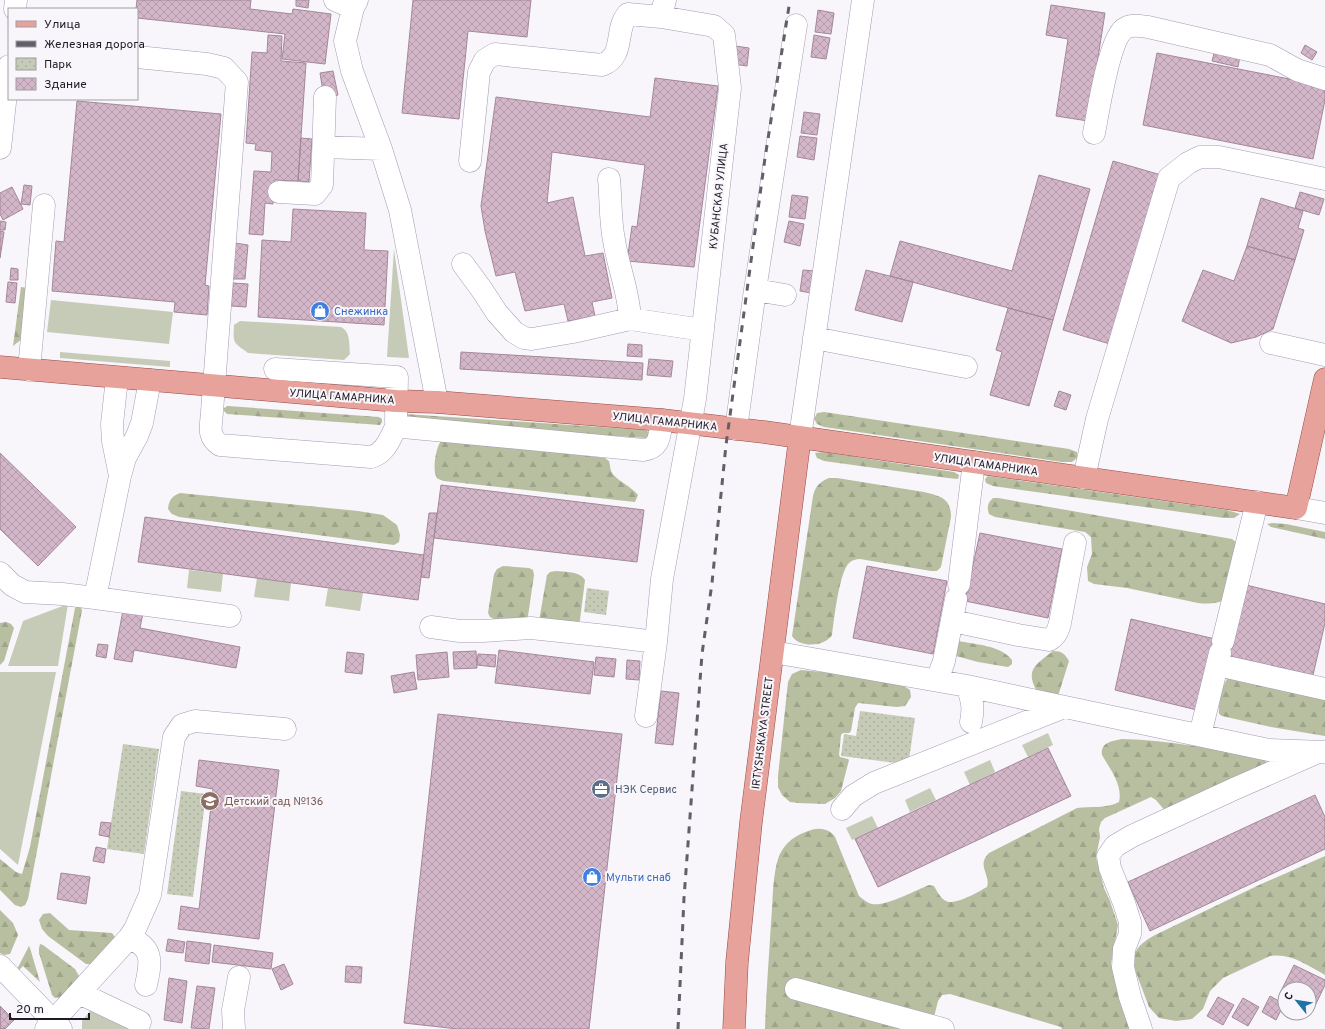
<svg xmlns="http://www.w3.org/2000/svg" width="1325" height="1029" viewBox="0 0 1325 1029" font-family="Overpass,sans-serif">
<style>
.grass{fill:#c6cbb7}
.forest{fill:url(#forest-firs)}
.park{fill:url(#park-dots)}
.building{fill:url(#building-cross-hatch);stroke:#a38899}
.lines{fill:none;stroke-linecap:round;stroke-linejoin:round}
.minor-casing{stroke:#a59ab5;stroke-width:23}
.major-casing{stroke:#974a47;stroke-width:23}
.minor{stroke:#fff;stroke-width:22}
.major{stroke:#e7a29b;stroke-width:22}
.rail{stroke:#635f68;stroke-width:3;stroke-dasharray:7 7;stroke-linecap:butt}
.labels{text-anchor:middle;stroke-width:4;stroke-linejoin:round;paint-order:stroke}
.street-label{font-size:11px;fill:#1f1a25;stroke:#f8f5fb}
.shop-label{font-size:11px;fill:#366cbe;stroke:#f8f5fb;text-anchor:start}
.service-label{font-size:11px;fill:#4e5e75;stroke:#f8f5fb;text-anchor:start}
.education-label{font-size:11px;fill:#785e54;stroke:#f8f5fb;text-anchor:start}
</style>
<defs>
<pattern id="forest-firs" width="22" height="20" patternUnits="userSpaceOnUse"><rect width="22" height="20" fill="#b8bfa0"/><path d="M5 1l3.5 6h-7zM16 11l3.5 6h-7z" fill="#9ea48a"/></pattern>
<pattern id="park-dots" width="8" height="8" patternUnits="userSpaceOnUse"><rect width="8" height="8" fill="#c6cbb7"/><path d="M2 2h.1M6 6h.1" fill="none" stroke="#aaae9d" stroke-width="1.8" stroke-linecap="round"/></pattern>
<pattern id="building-cross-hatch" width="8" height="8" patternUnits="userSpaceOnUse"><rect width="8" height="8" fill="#d3b6c8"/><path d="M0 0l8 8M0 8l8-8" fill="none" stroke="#b59cac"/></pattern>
</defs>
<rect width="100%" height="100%" fill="#f8f5fb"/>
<path class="grass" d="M394 249 409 358 387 357Z
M51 300 173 312 169 344 47 332Z
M240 321 341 327C351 332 349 345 350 354L344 360 248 353C233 342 233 344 234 325Z
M60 352 170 361V367L60 358Z
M189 570 223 574 221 592 187 588Z
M257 578 291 583 289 601 254 597Z
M328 588 363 593 360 611 325 606Z
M68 604 58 666H8L23 621Z
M0 672H56L18 865 0 849Z
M1048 733 1053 745 1028 757 1022 745Z
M990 760 995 772 970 785 964 772Z
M930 788 936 800 910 812 905 800Z
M872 816 878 828 852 840 846 828Z
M94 1006 140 1029H82V1021Z"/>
<path class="forest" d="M21 287 28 288 22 339 13 346Z
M228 406 379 417 382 419V422L380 425 227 414 224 411V408Z
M824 412 1069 449 1077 452V458L1072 462H1062L824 427 817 424 814 419 817 413Z
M405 414 645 430 649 432V435L646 438 403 422Z
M447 440 605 458 609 461C610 464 610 468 611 471 615 480 631 486 638 495L635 502 444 481C443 481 439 479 438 479 431 473 436 447 441 441Z
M823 452 954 472 959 475 958 479 948 478 824 461 817 458 815 453Z
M988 476 1227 510 1240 514 1234 518H1224L993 486 986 483 985 479Z
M829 478H837L924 492C940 496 951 498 951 517L941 567 937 571H931L860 559C856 559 852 560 849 563 839 573 834 620 832 635 825 647 799 648 792 636L813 496C815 486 821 481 829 478Z
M180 493 358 511 383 515 397 525 400 535 399 542 394 545 179 517 172 514 168 509C169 500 172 496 180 493Z
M993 498H998L1232 539 1236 542 1227 599C1217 604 1209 604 1198 603L1127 588 1094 584 1088 581 1087 567 1092 554 1091 537 1085 532 995 517 989 514C987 508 987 503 993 498Z
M1272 523 1286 524 1325 532V539L1271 527 1267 524Z
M503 566 529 568 533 570 534 575 528 616 525 621 494 619 490 617 488 613 494 574 497 569Z
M556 571C565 572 580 571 585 580L580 620 577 626 540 620V615L547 575 550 572Z
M80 605 82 610 28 899 25 905 21 907 15 905 0 890V859L16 872 22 874 30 847 75 608Z
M6 622 11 624 14 628 4 661 0 665V623Z
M959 641C977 645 1000 645 1012 660V664L1008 667 978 662 956 656Z
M1053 651C1062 651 1065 654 1069 661L1058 696 1039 695C1024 670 1034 666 1053 651Z
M801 670 823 672 899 683 910 690 911 697 905 706 897 707 858 703 855 708 851 731 849 733H843L841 735 839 755 840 757 848 759 849 760 841 791 835 798 825 804 798 803 790 802 782 795 778 787V776L788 682 792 674Z
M1230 675 1325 696V736L1271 727 1222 716 1219 714C1218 702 1222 684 1230 675Z
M1122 739C1170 740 1215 750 1262 756L1266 759V764L1166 812 1156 800 1151 797 1105 818 1101 822 1099 829 1100 837 1096 857 1104 888 1110 901 1118 925 1111 964 1130 1029H1062L1061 1027 950 994 942 995 938 1001 932 1025 935 1029H765C766 993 769 958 771 923 773 903 772 875 779 856 786 841 796 835 811 830 820 827 830 829 835 837L859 896C863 899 867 903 872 904 885 907 916 890 929 885L934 886C937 891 940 898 946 901 954 906 978 892 987 887 991 874 976 866 989 853L1077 808C1091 806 1106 809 1119 802 1123 785 1110 769 1102 755 1100 742 1113 741 1122 739Z
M1325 856V975C1307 965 1291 953 1270 956L1223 978 1210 991 1203 1009 1192 1019 1176 1021 1159 1018 1149 1007 1132 962C1135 947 1143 942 1155 935L1259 885Z
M0 910 13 923 18 935 10 954 4 955 0 953Z
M50 913 69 930 112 933 115 937 110 946 93 964H86L48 936 42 929 39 920 43 914Z
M40 944 43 945 75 969 79 976 77 981 64 997 55 998 52 995 39 953V948Z
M29 946 30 948 40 982 23 966 14 975Z"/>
<path class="park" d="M587 588 609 591 606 615 584 612Z
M860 711 915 718 909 760 896 763 841 756 844 734 856 736Z
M123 744 159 749 144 854 107 849Z
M181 791 206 794 193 897 167 894Z"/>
<path class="building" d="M137 0H251L250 9 292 14 293 9 331 14 325 64 282 59 285 34 137 18V9H136Z
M296 0H309L308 8 296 6Z
M413 0H531L527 37 468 31 459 119 402 113Z
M1051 5 1105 13 1088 121 1056 116 1068 39 1046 35Z
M818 10 834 13 831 34 815 32Z
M268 35 282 36 281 61 306 63 298 181 274 180 273 204 265 203 263 235 249 234 254 171 271 172 272 152 255 150 256 144 246 143 252 52 267 53Z
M814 35 830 38 826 59 811 57Z
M1305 45 1317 52 1312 60 1301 53Z
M735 46 749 48 747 66 733 64Z
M1215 50 1240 56 1238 67 1212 61Z
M1157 53 1325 86V100L1313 159 1143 125Z
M333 71 338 95 324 98 320 73Z
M655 78 718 86 694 267 627 261 632 226 637 227 645 165 552 152 547 203 573 197 585 256 603 253 612 298 592 302 595 316 568 321 564 304 525 311 515 272 496 276 485 231 481 206 496 97 650 117Z
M77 101 221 114 205 285 209 286 207 315 174 312 175 302 52 291 56 241 64 242Z
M804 112 820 114 817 135 801 133Z
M800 136 817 138 814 160 797 157Z
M301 138 312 139 309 182 298 181Z
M1113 161 1161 175 1110 344 1063 330Z
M1039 175 1090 189 1053 320 890 276 900 241 1012 271Z
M24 185 32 186 30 205 21 204Z
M12 187 23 209 3 220 0 214V193Z
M1300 192 1324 199 1319 215 1295 208Z
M792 195 808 197 805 219 789 217Z
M1261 198 1303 211 1298 228 1304 230 1295 260 1247 246Z
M293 209 366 213 364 250 388 251 384 325 258 317 262 240 291 242Z
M0 221 6 222 5 230H0Z
M789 221 804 224 800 246 784 242Z
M0 231 4 232 0 258Z
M235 243 248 245 245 279H233Z
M1247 246 1295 260 1273 329 1256 337 1231 343 1182 321 1203 270 1234 281Z
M11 268 18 269V280H10Z
M803 270 815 271 811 293 800 291Z
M866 270 913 282 902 322 855 310Z
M8 282 17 283 15 303 6 302Z
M233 283 248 284 246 307 231 306Z
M1008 308 1053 320 1029 406 990 395 1002 352 996 350Z
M628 344 642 345V357L627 356Z
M461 352 643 363 642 380 460 369Z
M649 359 673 361 671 377 647 375Z
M1059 391 1071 395 1066 410 1054 406Z
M0 453 76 527 38 566 0 529Z
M441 485 644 510 637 562 434 538Z
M429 513H437L429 578 421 577Z
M145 517 424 555 418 600 138 562Z
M980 533 1062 549 1048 618 965 601Z
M867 566 947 581 933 654 853 638Z
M1246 585 1325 604V623L1313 675 1229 656Z
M123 610 143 613 140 628 240 647 236 668 134 650 132 662 114 659Z
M1131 619 1215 639 1197 710 1115 690Z
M98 644 108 645 106 658 96 656Z
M499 650 594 662 590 694 495 683Z
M476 651 477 668 454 669 453 652Z
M347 652 364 654 362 674 345 672Z
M447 652 449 677 418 680 416 655Z
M478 654 496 655 495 667 477 665Z
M596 657 616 659 614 677 594 675Z
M627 660 640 661 639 680 626 679Z
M414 672 417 689 394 693 391 676Z
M661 691 679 693 673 745 655 743Z
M438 714 622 734 589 1029H458L404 1023Z
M1048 748 1071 796 878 887 855 839Z
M199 760 279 770 259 939 178 929 181 906 199 909 213 789 196 786Z
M1315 795 1325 817V849L1150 931 1128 882Z
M101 822 111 823 109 837 99 835Z
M96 847 106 849 104 863 93 861Z
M61 873 90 877 86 904 57 899Z
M168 939 185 942 183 953 166 951Z
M187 941 211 944 209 964 185 961Z
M214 945 273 953 271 969 212 962Z
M284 964 293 984 281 990 272 969Z
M1294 965 1325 980V985L1313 1010 1309 1008V989H1285V995L1280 993Z
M346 966 362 967 361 983 345 982Z
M169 978 187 981 182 1023 164 1020Z
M197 986 215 988 209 1029 191 1028Z
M1270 996 1284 1004 1276 1020 1262 1012Z
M1218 997 1234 1005 1223 1025 1207 1016Z
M1243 998 1259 1007 1248 1026 1232 1017Z
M0 1006 14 1020 5 1029H0Z
M0 1006 14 1020 5 1029H0Z
M1286 1013H1303L1299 1020Z"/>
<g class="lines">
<g class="minor-casing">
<path id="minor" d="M335 0 353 8
M357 0 353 8 345 41 352 71 381 149 400 210 437 402
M15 9 16 0
M137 57 207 64 224 68 237 82 212 412C211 427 207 436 220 445L371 457C386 453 390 438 397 425
M1094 133C1098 113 1109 40 1124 29 1131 24 1140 26 1148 27L1270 55 1297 70 1325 79
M324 147 381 149
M0 148 9 66
M470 161 479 72 485 60 495 54 602 65C626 56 614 29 628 14L661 17 665 0
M609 179C611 199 610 221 614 240 618 267 629 292 630 319
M279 192 315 194 322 185 325 97
M463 264 482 290 497 313 514 332 524 338 532 339 573 332 630 319 703 330
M755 290 785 295
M814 338 966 367
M1271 343 1325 355
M275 369 397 377 396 421 397 425 403 427 643 450C661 448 659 435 662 420
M29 370 44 205
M736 429 755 290 796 25
M800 437 863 0
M120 476 125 458 137 436 142 423 150 380
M1084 478 1097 419 1169 178 1188 163 1200 157H1219L1325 179
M1296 508 1325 513
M0 573 12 585 25 592 62 594 95 598 120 476 113 441 112 424 117 378
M959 584 974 462
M95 598 230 616
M953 621 1018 635 1049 640C1056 636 1058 631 1060 623L1075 543
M431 627 460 631H483L531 628 607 636 656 642 662 579 695 399 730 88 724 35 714 26 661 17
M1223 641 1257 502
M773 652 967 686 1027 699 1269 750 1325 752
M1218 665 1325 689
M937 680 944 661 956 599
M967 686C972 700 974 707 971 722
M646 716 656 642
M1200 735 1220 653
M842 809 853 796 874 783 1064 707
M129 938C154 947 151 963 146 985
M0 966 61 1029
M796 989 943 1029
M79 993 140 1022
M46 1029 129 938 135 929 150 895 174 737 182 725 195 721 285 729
M234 1029 233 1010 239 977
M1141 1029 1130 997 1123 967 1124 949 1130 934V922L1124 903 1110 868 1108 856 1115 846 1132 836 1234 789 1316 753"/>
</g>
<g class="major-casing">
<path id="major" d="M0 367 396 401 437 402 662 420 764 432 1296 508 1325 379
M734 1029 737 962 751 822 800 437"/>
</g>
<use href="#minor" class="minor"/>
<use href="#major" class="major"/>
<path class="rail" d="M678 1029 684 898 702 654 712 583 726 445 765 158 790 0"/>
</g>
<defs>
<g id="shop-disc" transform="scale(1)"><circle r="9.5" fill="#3f7fe0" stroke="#f8f5fb"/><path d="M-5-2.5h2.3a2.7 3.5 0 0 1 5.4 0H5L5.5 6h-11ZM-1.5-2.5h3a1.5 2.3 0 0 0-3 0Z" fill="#fff"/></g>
<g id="office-disc" transform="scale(1)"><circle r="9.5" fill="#5c6f8a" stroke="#f8f5fb"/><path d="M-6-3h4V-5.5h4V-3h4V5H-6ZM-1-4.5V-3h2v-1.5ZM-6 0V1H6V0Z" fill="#fff"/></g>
<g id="school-disc" transform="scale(1)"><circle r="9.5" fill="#8d6e63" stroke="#f8f5fb"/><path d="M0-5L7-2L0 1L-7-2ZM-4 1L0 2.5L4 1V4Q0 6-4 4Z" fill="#fff"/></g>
</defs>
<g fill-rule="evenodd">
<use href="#shop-disc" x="320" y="311"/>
<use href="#office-disc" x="601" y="789"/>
<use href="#school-disc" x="210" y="801"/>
<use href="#shop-disc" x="592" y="877"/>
</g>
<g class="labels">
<g class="street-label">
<text transform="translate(718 196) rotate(-84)" y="4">КУБАНСКАЯ УЛИЦА</text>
<text transform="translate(342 396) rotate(4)" y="4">УЛИЦА ГАМАРНИКА</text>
<text transform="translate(665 421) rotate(6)" y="4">УЛИЦА ГАМАРНИКА</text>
<text transform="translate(986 464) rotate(8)" y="4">УЛИЦА ГАМАРНИКА</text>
<text transform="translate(762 733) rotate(-83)" y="4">IRTYSHSKAYA STREET</text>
</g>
<g class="shop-label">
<text x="334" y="315">Снежинка</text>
<text x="606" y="881">Мульти снаб</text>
</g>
<g class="service-label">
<text x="615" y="793">НЭК Сервис</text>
</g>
<g class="education-label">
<text x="224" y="805">Детский сад №136</text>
</g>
</g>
<rect x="8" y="8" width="130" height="92" fill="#f8f5fb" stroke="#a19da5"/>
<rect x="16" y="21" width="20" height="6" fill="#e7a29b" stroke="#a19da5"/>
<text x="44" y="28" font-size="12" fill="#1f1a25">Улица</text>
<rect x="16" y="41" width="20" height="6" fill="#635f68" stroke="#a19da5"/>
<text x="44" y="48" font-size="12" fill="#1f1a25">Железная дорога</text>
<rect x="16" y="58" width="20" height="12" fill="url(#park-dots)" stroke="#a19da5"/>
<text x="44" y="68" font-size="12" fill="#1f1a25">Парк</text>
<rect x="16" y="78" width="20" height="12" fill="url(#building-cross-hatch)" stroke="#a19da5"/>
<text x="44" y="88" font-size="12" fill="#1f1a25">Здание</text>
<g transform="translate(1297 1001) rotate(300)"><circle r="19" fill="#f8f5fb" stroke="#a19da5"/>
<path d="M0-3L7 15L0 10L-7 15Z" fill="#1e74a4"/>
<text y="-6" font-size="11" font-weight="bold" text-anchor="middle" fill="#1f1a25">С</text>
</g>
<path d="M10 1013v6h79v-6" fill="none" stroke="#1f1a25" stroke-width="2"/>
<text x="16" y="1013" font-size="12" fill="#1f1a25" stroke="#f8f5fb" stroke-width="3" paint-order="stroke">20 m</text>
</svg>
